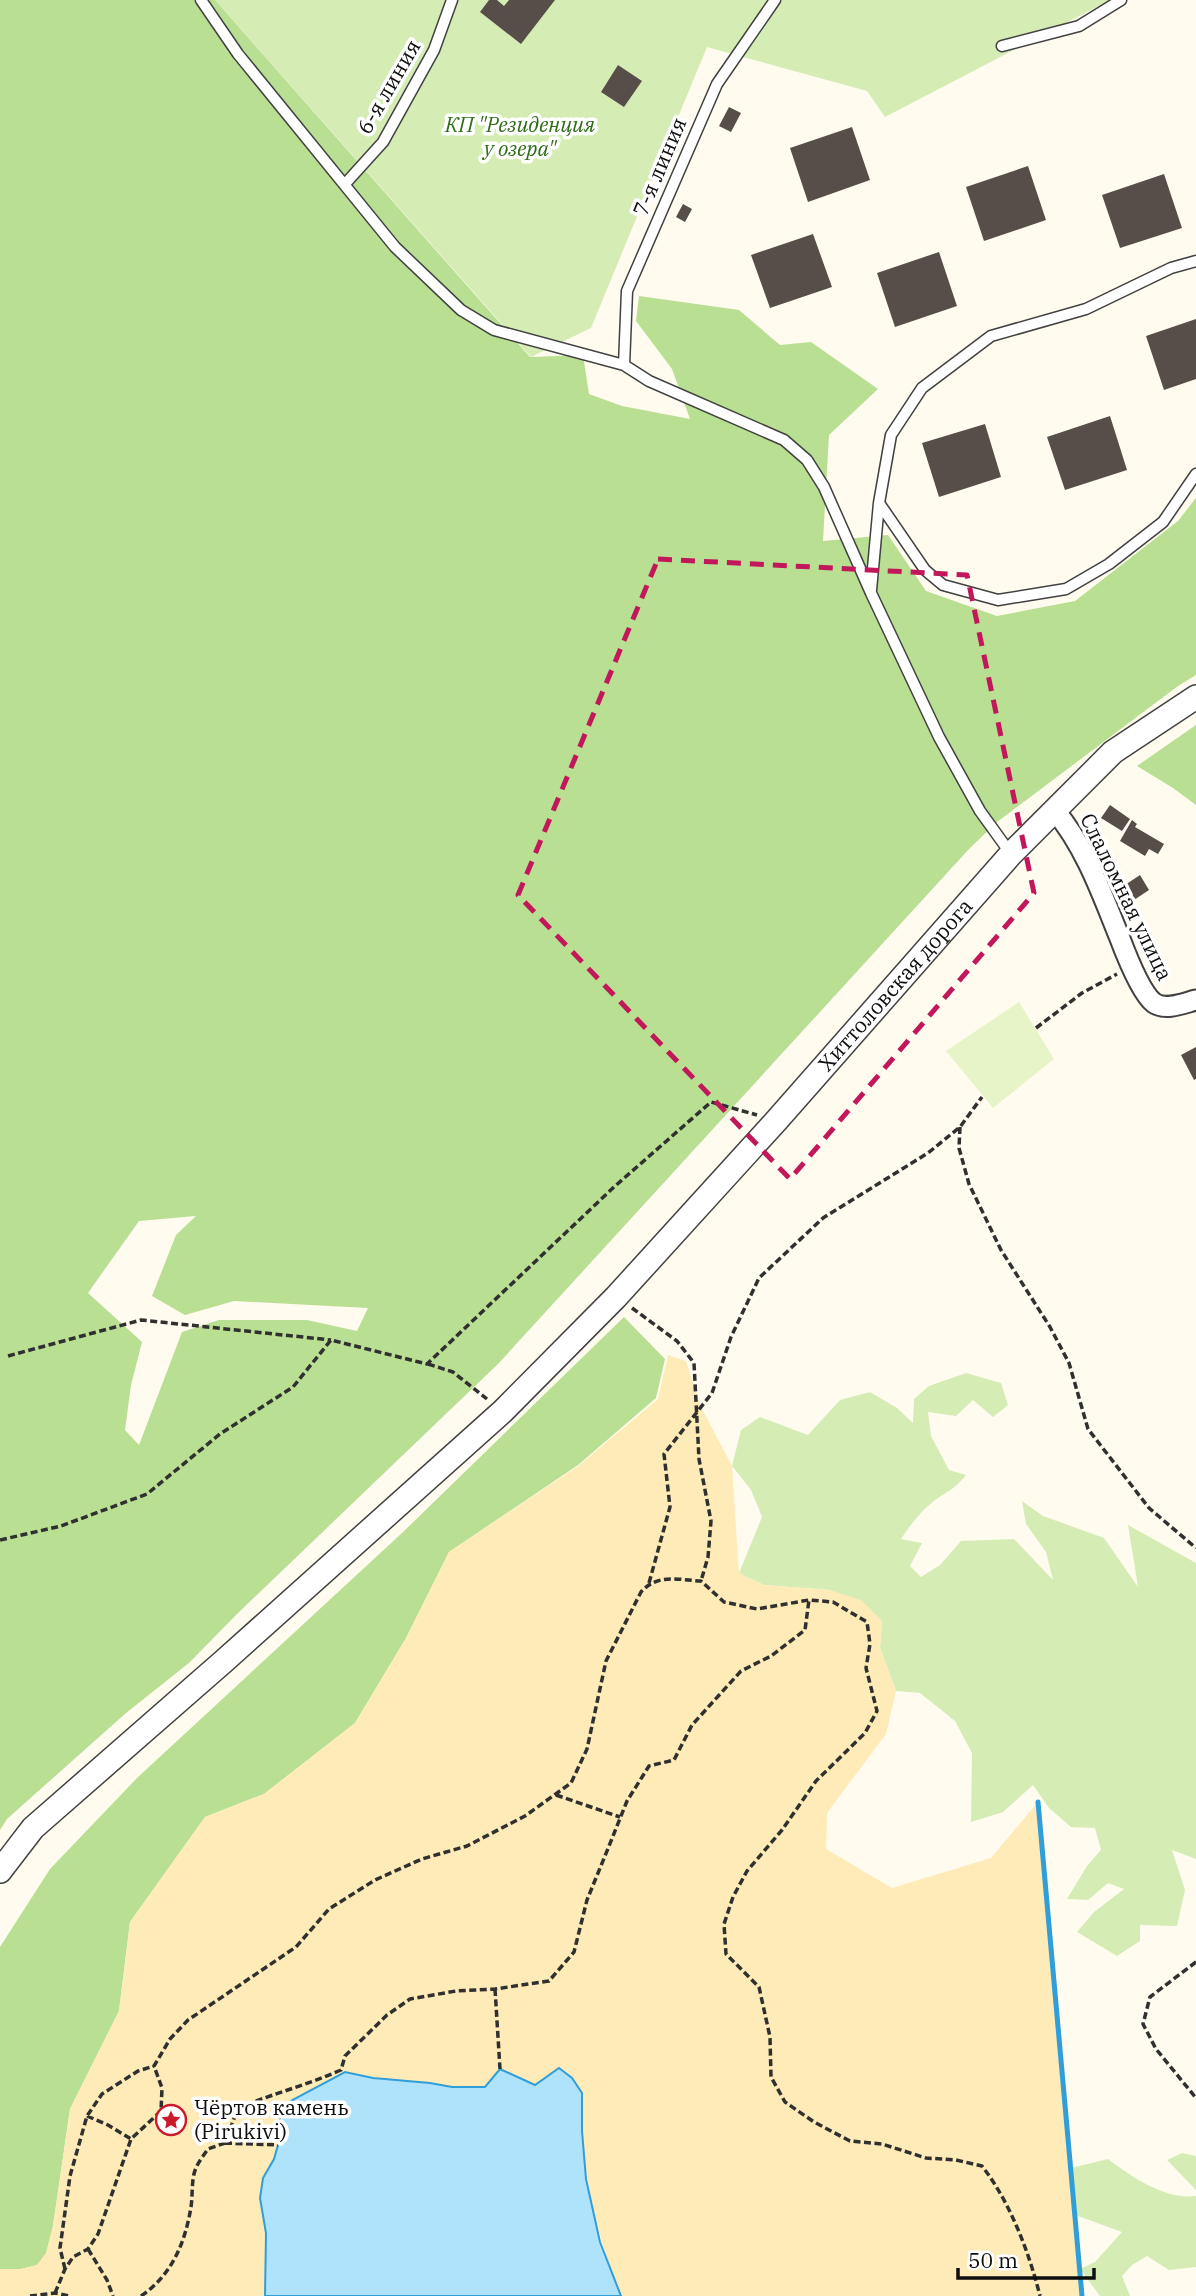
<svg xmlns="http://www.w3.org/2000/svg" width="1196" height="2296" viewBox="0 0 1196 2296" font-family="'IBM Plex Serif',serif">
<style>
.green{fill:#d5edb5}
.forest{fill:#b9df93;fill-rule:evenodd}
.sand{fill:#ffebb7}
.pitch{fill:#e7f4c8}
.water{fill:#afe3fb;stroke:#309ed9;stroke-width:2}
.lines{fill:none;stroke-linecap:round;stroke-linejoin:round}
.stream{stroke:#309ed9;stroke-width:5}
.building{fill:#584e49}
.service-casing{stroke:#414141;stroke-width:13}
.minor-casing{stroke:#414141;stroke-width:23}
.tertiary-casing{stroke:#414141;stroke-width:26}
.path{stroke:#303030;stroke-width:3.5;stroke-dasharray:7 3.5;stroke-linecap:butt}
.service{stroke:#fff;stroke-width:10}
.minor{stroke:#fff;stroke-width:19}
.tertiary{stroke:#fff;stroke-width:23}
.marked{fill:none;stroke:#c2185b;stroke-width:5;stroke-dasharray:14 9;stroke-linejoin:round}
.labels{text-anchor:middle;stroke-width:7;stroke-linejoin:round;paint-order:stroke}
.street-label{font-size:21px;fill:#0e0e0e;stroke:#fff}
.park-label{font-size:21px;font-style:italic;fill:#2e6c18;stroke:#fff}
.poi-label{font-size:21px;fill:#0e0e0e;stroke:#fff;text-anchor:start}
</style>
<rect width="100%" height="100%" fill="#fffbef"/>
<path class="green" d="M215 0H1110L885 117 867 91 707 47 591 328 531 357Z
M966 1373 1001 1383 1008 1405 993 1417 973 1400 956 1416 928 1412 931 1436 949 1470 966 1475C954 1490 949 1490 935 1500 921 1511 910 1525 901 1539L922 1543 910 1566 921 1577 940 1565 961 1541 1014 1539 1053 1580 1046 1552 1026 1524 1022 1501 1043 1516 1104 1538 1138 1587 1128 1525 1196 1563V1859L1172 1850 1185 1890 1177 1926 1140 1925V1941L1117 1956 1077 1932 1094 1912 1124 1889 1108 1883 1088 1900 1067 1899 1087 1866 1101 1850 1095 1828 1071 1827 1049 1808 1033 1785 1003 1812 971 1822 972 1753 955 1721 920 1693 896 1691 880 1648 882 1621 830 1590 764 1585 739 1573 762 1517 751 1490 732 1466 741 1430 760 1417 808 1435 840 1400 870 1392 897 1408 913 1423 914 1399 929 1386Z
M1182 2153 1196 2156V2190L1167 2160Z
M1108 2159C1132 2177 1165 2200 1196 2196V2267L1169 2270 1147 2256 1132 2265 1122 2276 1130 2296H1100L1080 2269 1095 2262 1122 2232 1075 2215 1071 2168Z"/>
<path class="forest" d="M0 0H215L530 357 583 355 589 394 622 406 690 419 672 369 636 321 639 296 739 310 780 345 811 342 878 389 829 435 823 541 888 535 926 591 997 616 1075 601 1178 521 1196 498V675L1178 686 997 822 969 849 498 1364 236 1615 189 1663 126 1713 7 1819 0 1830ZM196 1216 176 1235 152 1296 185 1315 234 1301 368 1308 357 1331 307 1320H219L182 1332 139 1445 125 1430 131 1385 142 1342 88 1293 139 1221Z
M1196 725V805L1173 788 1137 766Z
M624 1317 665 1359 656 1398 578 1465 449 1552 406 1638 355 1723 264 1794 205 1817 130 1922 119 2011 70 2109 53 2226 46 2254 37 2265 21 2269H0V1947L50 1869 138 1777 402 1533Z"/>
<path class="sand" d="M668 1355 686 1361 701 1407 732 1466 739 1573 764 1585 830 1590 861 1600 882 1621 880 1648 896 1691 886 1734 827 1813 826 1849 892 1888 991 1858 1038 1802 1082 2296H621C593 2223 581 2171 582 2093L535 2085 500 2069 485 2087H452L430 2083 373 2078 345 2072 281 2106 277 2132 278 2145 274 2159 263 2178 260 2198 266 2233 265 2296H0V2269H21L37 2265 46 2253 53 2226 70 2109 119 2011 130 1922 205 1817 264 1794 355 1723 406 1638 449 1552 578 1466 658 1399Z"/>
<path class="pitch" d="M1019 1002 1054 1059 993 1108 946 1051Z"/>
<path class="water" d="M559 2068 572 2078 582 2093V2131L586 2179 600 2242 621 2296H265L266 2233 260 2198 263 2178 274 2159 278 2145 281 2106 345 2072 373 2078 430 2083 452 2087H485L500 2069 535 2085Z"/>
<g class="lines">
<path class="stream" d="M1038 1802 1082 2296"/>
</g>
<path class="building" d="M489 0H497L504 6 509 0H555L521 44 480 12Z
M618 65 642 81 624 107 601 92Z
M729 107 741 113 731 132 719 126Z
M852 127 870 180 808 202 790 148Z
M1028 166 1046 220 984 241 966 187Z
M1164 174 1182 228 1120 248 1102 195Z
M683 204 692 209 685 222 676 217Z
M813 234 832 287 770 308 751 255Z
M939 252 957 306 895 327 877 273Z
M1196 319V379L1164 390 1146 336Z
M1110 416 1127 470 1065 490 1047 437Z
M985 424 1001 477 939 497 922 443Z
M1110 805 1130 819 1122 831 1101 818Z
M1132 820 1137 824 1135 827 1164 844 1158 854 1149 849 1145 856 1120 841Z
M1140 875 1149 890 1122 908 1113 893Z
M1196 1047V1079L1194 1080 1181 1055Z"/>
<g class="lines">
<g class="service-casing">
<path id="service" d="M201 0 238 54 395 247 461 310 494 330 624 365 649 381 784 440 807 460 824 487 871 593 939 737 980 811 1011 854
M1002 46 1079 26 1121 0
M345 184 383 142 434 50 452 0
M624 365 627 291 717 84 775 0
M879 503 925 570 943 585 998 600 1066 589 1109 564 1163 522 1196 474
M871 590 879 503 891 435 922 388 991 336 1086 309 1171 268 1196 261"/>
</g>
<g class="minor-casing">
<path id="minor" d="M1055 811C1085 846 1102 894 1119 936 1125 952 1141 993 1154 1003 1166 1011 1184 1003 1196 1000"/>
</g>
<g class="tertiary-casing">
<g id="tertiary">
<path id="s1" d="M0 1871 33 1828 224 1661 503 1411 616 1297 777 1120 1011 854 1113 752 1196 697"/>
</g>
</g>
<path class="path" d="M1036 1028 1082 993 1117 974
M960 1127 959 1148 969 1184 1001 1250 1050 1327 1069 1363 1088 1429 1149 1508 1196 1548
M632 1308 677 1341 694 1363 699 1459 711 1521 708 1557 701 1581
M8 1356 141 1320 331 1340
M428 1364 453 1372 487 1399
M0 1540 61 1526 147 1494 220 1434 293 1387 331 1340 427 1364 614 1187 711 1102 757 1115
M649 1583 670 1507 664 1454 712 1393 731 1337 759 1278 823 1218 928 1153 960 1127 982 1097
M556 1795 620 1817
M1196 1962 1150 1997 1143 2024 1156 2049 1196 2098
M495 1989 500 2069
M87 2116 108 2125 131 2139
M225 2143 278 2145
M88 2249 107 2280 113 2296
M65 2269 60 2248 70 2176 87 2116 102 2094 138 2071 154 2066
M55 2293 65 2269 73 2257 88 2249 98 2234 131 2139 161 2111 162 2088 154 2066 170 2039 188 2020 296 1947 329 1909 375 1880 422 1859 467 1846 525 1816 571 1783 587 1749 606 1661 641 1592C658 1573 678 1580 701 1581L724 1602 757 1609 809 1600 833 1602 867 1622 870 1644 866 1668 877 1711 865 1733 816 1781 782 1830 747 1871 733 1897 724 1924 726 1954 759 1987 770 2037 771 2077 785 2102 814 2122 850 2141 882 2144 926 2158 956 2160 982 2166C1010 2202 1029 2252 1040 2296
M30 2296 55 2293 70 2296
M141 2296C172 2275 185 2243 191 2207 193 2194 191 2179 196 2168 199 2161 204 2155 208 2149L225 2143 238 2108C272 2094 307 2085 341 2070L345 2056 387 2015 410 1999 456 1991 495 1989 549 1981 574 1952 587 1900 609 1846 627 1801 649 1766 674 1760 692 1725 741 1671 771 1656 805 1630 809 1600"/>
<use href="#service" class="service"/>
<use href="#minor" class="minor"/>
<use href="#tertiary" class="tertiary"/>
</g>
<path class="marked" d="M658 559 967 575 1034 893 790 1179 518 895Z"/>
<defs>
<g id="sight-ring" transform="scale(1.575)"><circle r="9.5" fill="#fff" stroke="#ca1a2c" stroke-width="1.5"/><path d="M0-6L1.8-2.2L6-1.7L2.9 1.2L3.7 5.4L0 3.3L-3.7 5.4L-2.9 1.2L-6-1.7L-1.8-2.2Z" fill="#ca1a2c"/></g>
</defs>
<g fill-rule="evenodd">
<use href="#sight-ring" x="171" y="2120"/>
</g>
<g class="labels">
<g class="street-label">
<text transform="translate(389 87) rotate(-60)" y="7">6-я линия</text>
<text transform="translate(660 167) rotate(-67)" y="7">7-я линия</text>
<text transform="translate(1126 897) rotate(64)" y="7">Слаломная улица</text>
<text dy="7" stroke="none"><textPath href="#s1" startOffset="1262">Хиттоловская дорога</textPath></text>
</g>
<g class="park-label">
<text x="520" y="132">КП "Резиденция<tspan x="520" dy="24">у озера"</tspan></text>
</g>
<g class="poi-label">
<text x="194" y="2115">Чёртов камень<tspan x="194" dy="24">(Pirukivi)</tspan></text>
</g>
</g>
<path d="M958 2268v10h136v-10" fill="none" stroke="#0e0e0e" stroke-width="3.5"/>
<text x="968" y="2268" font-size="21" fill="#0e0e0e" stroke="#ffffff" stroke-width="5" paint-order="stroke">50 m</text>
</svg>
